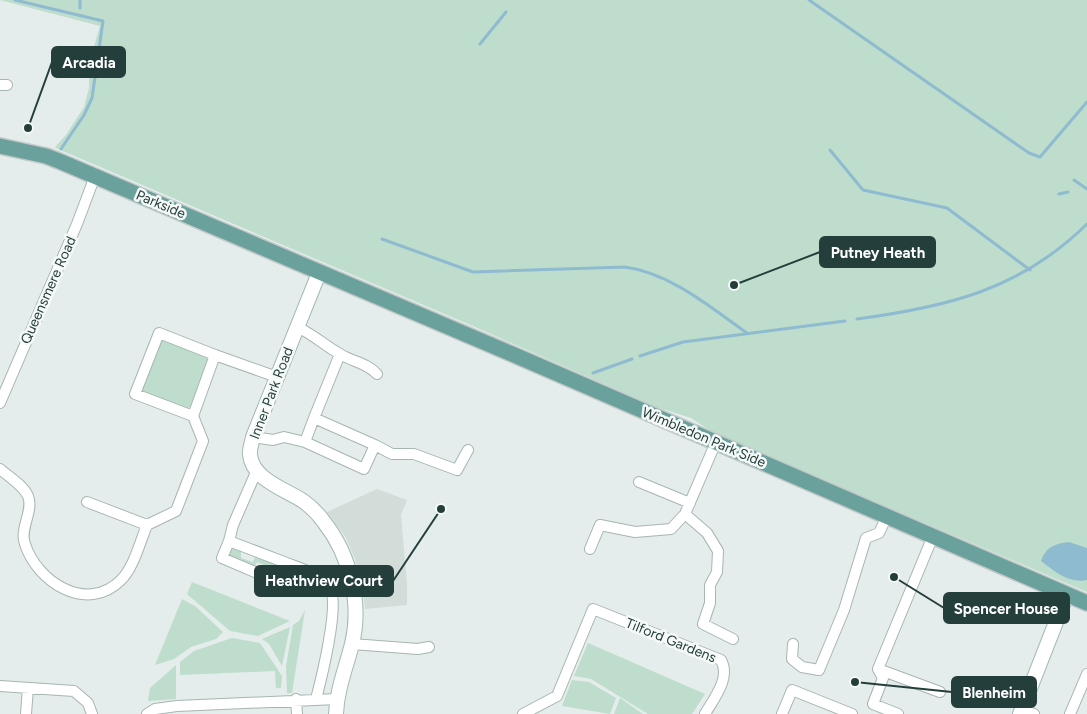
<svg xmlns="http://www.w3.org/2000/svg" width="1087" height="714" viewBox="0 0 1087 714" font-family="Figtree,sans-serif">
<style>
.built{fill:#d2ddda}
.green{fill:#beddcc}
.water{fill:#8fbbd0}
.lines{fill:none;stroke-linecap:round;stroke-linejoin:round}
.stream{stroke:#8fbbd0;stroke-width:3}
.street-casing{stroke:#a7b5b3;stroke-width:12}
.secondary-casing{stroke:#a3b8b4;stroke-width:16}
.primary-casing{stroke:#c2c9c8;stroke-width:18}
.street{stroke:#fff;stroke-width:10}
.secondary{stroke:#fff;stroke-width:14}
.primary{stroke:#6ba19c;stroke-width:15}
.labels{text-anchor:middle;stroke-width:5;stroke-linejoin:round;paint-order:stroke}
.street-label{font-size:14px;fill:#243e3b;stroke:#f5faf8}
.leader{fill:none;stroke:#243e3b;stroke-width:2}
.callout-dot{fill:#243e3b;stroke:#f5faf8;stroke-width:2}
.callout{fill:#243e3b;stroke:#243e3b;stroke-width:2}
.callout-label{font-size:15px;text-anchor:middle;font-weight:bold;fill:#fff}
</style>
<rect width="100%" height="100%" fill="#e4edeb"/>
<path class="built" d="M377 489 407 500 401 515 407 584V605L365 609 362 583 355 559 345 536 327 512Z"/>
<path class="green" d="M0 0H1087V592L714 433 691 418 656 407 482 330 58 149 55 147 66 135 84 107 89 88 90 60 100 26Z
M162 340 207 357 209 361 190 407 186 409 142 392 141 389Z
M235 546 241 549V558L253 562 256 555 274 562 277 572 274 575 265 571 267 566 257 562 254 568 228 555 230 548Z
M192 582 290 621 258 636 230 631 187 594Z
M182 599 195 606 223 632 216 639 191 647 174 659 155 665Z
M305 610 292 693H287L286 666 293 625 299 621Z
M290 627 282 666 269 644 262 639Z
M232 638 260 643 282 676 281 688H276L275 671 180 675V662L194 651Z
M588 643 705 694 692 714H648L591 679 574 676Z
M176 665V699L148 701 150 688Z
M572 680 589 682 616 698 610 714 562 706Z
M620 698 643 714H614Z"/>
<path class="water" d="M1069 542 1087 548V580C1070 584 1055 572 1041 561 1046 547 1054 544 1069 542Z"/>
<g class="lines">
<path class="stream" d="M15 0 103 21 92 98 84 115 61 149
M80 0V8
M809 0 1029 153 1040 157 1087 102
M480 44 506 12
M830 150 863 190 947 208 1030 270
M1074 180 1087 189
M1059 194 1068 192
M382 239 473 272 625 267C670 273 710 307 747 333
M857 319C947 307 1020 290 1087 224
M640 356 683 342 845 321
M593 373 632 359"/>
<g class="street-casing">
<path id="street" d="M0 85H7
M297 327C313 334 325 346 340 354 353 362 367 363 377 374
M159 333 215 355 193 416 135 394Z
M215 355 277 377
M0 403 77 224 95 176
M314 418 340 354
M253 437 273 440 284 437 305 442
M375 445 314 418 305 442 364 469 375 445 392 454H414L457 470 468 450
M0 469C9 477 23 485 28 496 34 511 19 529 25 544 37 582 87 614 121 580 134 567 140 542 147 525L87 502
M639 482 690 503
M685 514 707 533 718 551 717 572 710 585V603L703 624 733 639
M147 525 176 511 203 441 193 416
M933 536 878 669 940 692
M229 541 233 525 257 470
M590 549 600 525 635 532 671 529 685 514 716 442
M284 562 229 541 222 558 276 581 284 562C300 568 321 574 330 589 340 604 321 680 316 699
M352 644 418 649 429 647
M793 644 792 659 802 667 819 670 844 610 866 538 879 533 887 516
M878 669 883 678 873 704 898 714
M0 686 74 691 88 703 92 714
M296 699 297 714
M1022 710 1034 714
M26 714 28 688
M147 714 155 709 177 706 337 699
M523 714 557 696 593 609 721 660C731 678 714 698 705 714
M782 714 792 690 852 714
M1070 714 1087 674"/>
</g>
<g class="secondary-casing">
<path id="secondary" d="M319 273 253 437C252 443 249 449 250 455 253 480 285 489 303 501 310 506 319 515 324 522 350 555 362 603 352 644 346 668 337 689 336 714
M1020 714 1067 594"/>
</g>
<g class="primary-casing">
<path id="primary" d="M0 146 46 156 59 161 512 354 1087 603"/>
</g>
<use href="#street" class="street"/>
<use href="#secondary" class="secondary"/>
<use href="#primary" class="primary"/>
</g>
<g class="labels">
<g class="street-label">
<text transform="translate(161 204) rotate(23)" y="5">Parkside</text>
<text transform="translate(48 290) rotate(-66)" y="5">Queensmere Road</text>
<text transform="translate(271 393) rotate(-69)" y="5">Inner Park Road</text>
<text transform="translate(704 437) rotate(23)" y="5">Wimbledon Park Side</text>
<text transform="translate(671 640) rotate(22)" y="5">Tilford Gardens</text>
</g>
</g>
<path class="leader" d="M28 128L52 62M734 285L820 252M441 509L393 581M894 577L944 608M855 682L952 692"/>
<g class="callout-dot">
<circle cx="28" cy="128" r="5"/>
<circle cx="734" cy="285" r="5"/>
<circle cx="441" cy="509" r="5"/>
<circle cx="894" cy="577" r="5"/>
<circle cx="855" cy="682" r="5"/>
</g>
<g class="callout">
<rect x="52" y="47" width="73" height="30" rx="5"/>
<rect x="820" y="237" width="115" height="30" rx="5"/>
<rect x="255" y="566" width="138" height="30" rx="5"/>
<rect x="944" y="593" width="125" height="30" rx="5"/>
<rect x="952" y="677" width="84" height="30" rx="5"/>
</g>
<g class="callout-label">
<text x="89" y="68">Arcadia</text>
<text x="878" y="258">Putney Heath</text>
<text x="324" y="586">Heathview Court</text>
<text x="1006" y="614">Spencer House</text>
<text x="994" y="698">Blenheim</text>
</g>
</svg>
